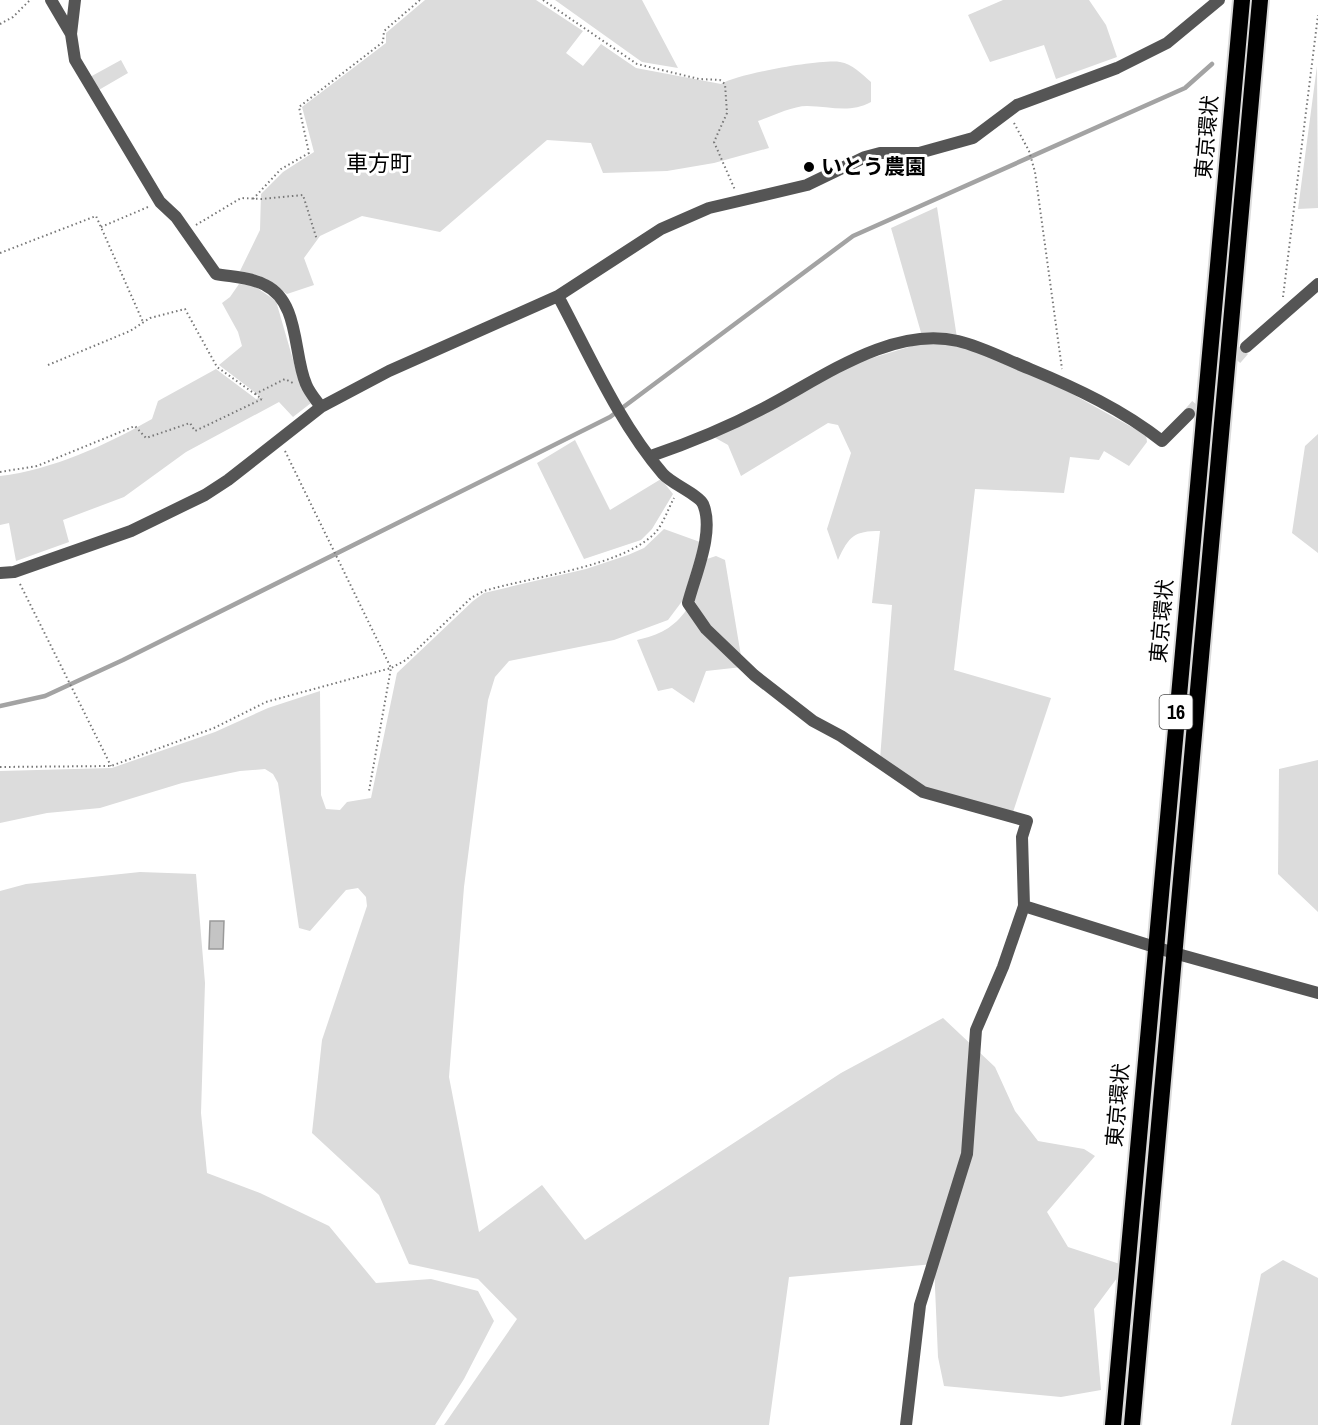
<svg xmlns="http://www.w3.org/2000/svg" width="1318" height="1425" viewBox="0 0 1318 1425" font-family="'Archivo Narrow','Noto Sans JP',sans-serif">
<style>
.green{fill:#dcdcdc}
.lines{fill:none;stroke-linecap:round;stroke-linejoin:round}
.stream{stroke:#a3a3a3;stroke-width:4.5}
.building{fill:#c4c4c4;stroke:#999;stroke-width:1.5}
.minor-tunnel{stroke:#d9d9d9;stroke-width:12;stroke-dasharray:12 6;stroke-linecap:butt}
.trunk-casing{stroke:#dbdbdb;stroke-width:20}
.path{stroke:#777;stroke-width:2;stroke-dasharray:1.5 3;stroke-linecap:butt}
.minor{stroke:#555;stroke-width:12}
.trunk{stroke:#000;stroke-width:16}
.poi-dot{fill:#000;stroke:#fff;stroke-width:2}
.labels{text-anchor:middle;stroke-width:6;stroke-linejoin:round;paint-order:stroke}
.shield{fill:#fff;stroke:#4c4c4c;stroke-width:1.5}
.shield-label{font-size:20px;font-weight:bold;fill:#000}
.street-label{font-size:21px;fill:#000;stroke:#fff}
.poi-label{font-size:21px;font-weight:bold;fill:#000;stroke:#fff;text-anchor:start}
.neighbourhood-label{font-size:22px;fill:#000;stroke:#fff}
</style>
<rect width="100%" height="100%" fill="#fff"/>
<path class="green" d="M425 0H536L583 31 566 53 583 66 601 44 636 68 721 84C737 74 820 59 840 62 852 64 862 74 871 82V102C849 114 830 106 807 106 792 106 773 116 758 121L769 148 714 163 667 171 603 173 591 143 547 140 440 232 362 216 320 236 304 258 314 285 287 294 260 276 240 271 260 230 261 194 283 172 314 152 302 107 386 43V33Z
M555 0H642L678 68 642 62Z
M1003 0H1089L1106 25 1117 57 1056 79 1044 45 990 62 968 15Z
M121 60 128 73 97 91 90 77Z
M1317 66 1318 208 1298 209Z
M937 207 957 338 922 336 891 228Z
M239 284 253 285 276 301 300 384 311 403 293 417 279 402 186 452 124 497 63 520 69 542 16 561 9 523 0 525V476C52 470 106 445 152 419L158 401 216 369 256 399 261 397 219 365 242 346 238 332 222 303 230 297Z
M922 343 958 344 1056 385 1146 435 1147 442 1129 466 1104 451 1099 460 1070 457 1064 493 975 489 954 670 1051 698 1013 812 924 788 880 759 892 605 872 603 880 531C854 531 849 536 838 560L827 529 851 453 838 425 828 423 741 476 728 445 712 436 849 365Z
M1318 434V553L1292 533 1305 446Z
M575 440 610 510 661 479 673 494 652 529 641 540 584 559 537 463Z
M664 529 700 542 683 600 668 620 614 640 509 661 495 677 488 700 464 887 449 1077 479 1232 542 1185 585 1240 841 1073 943 1018 995 1067 1015 1111 1038 1141 1084 1149 1095 1156 1047 1212 1068 1247 1126 1266 1094 1309 1101 1390 1061 1397 944 1386 938 1357 934 1264 789 1277 769 1425H444L517 1319 478 1279 409 1264 379 1195 312 1133 322 1040 367 906 366 897 358 888 346 890 310 931 299 928 278 783 273 774 265 769 240 771 182 783 100 808 47 813 0 823V771L112 768 215 732 268 708 320 691 321 795 326 809 340 810 347 802 371 798 397 673 473 601 484 593 586 569 628 555 644 548Z
M716 556 725 560 741 656 708 624 694 600 704 560Z
M687 609 742 667 706 671 694 703 672 688 658 691 637 640C659 635 674 628 687 609Z
M1318 760V912L1278 874 1279 769Z
M140 872 196 874 205 983 201 1113 207 1173 260 1193 329 1226 376 1283 431 1279 478 1291 494 1321 464 1379 435 1425H0V891L26 884Z
M1283 1260 1318 1278V1425H1231L1261 1274Z"/>
<g class="lines">
<path class="stream" d="M0 706 45 696 123 660 610 417 853 236 1185 88 1212 64"/>
</g>
<path class="building" d="M210 921H224L223 949H209Z"/>
<g class="lines">
<path class="minor-tunnel" d="M1189 414 1246 347"/>
<g class="trunk-casing">
<path id="trunk" d="M1113 1425 1242 0
M1132 1425 1260 0"/>
</g>
<path class="path" d="M543 0 637 64 699 79 720 80 725 84 727 113 714 142 735 190
M0 24 13 17 30 0
M1014 123 1029 151 1035 172 1062 369
M253 199 281 169 309 153 299 107 383 42 384 31 420 0
M196 225 241 198 261 199 303 195 317 240
M101 227 148 207
M0 253 96 216 143 322
M1283 297 1318 15
M48 365 130 331 150 318 185 309 217 367 262 399
M255 394 285 379 293 383
M285 451 391 668 369 791
M0 472 37 466 135 426 146 438 190 423 195 431 262 399
M20 584 111 766
M0 767 111 766 214 728 266 702 391 668 406 660 471 598 484 591C530 577 620 567 654 534 663 525 668 509 674 498"/>
<path class="minor" d="M51 0 71 34
M75 0 71 34 75 60 160 202 176 217 216 274C232 277 250 277 265 285 300 302 293 354 306 384 309 392 316 400 321 407
M558 296C590 356 619 423 663 474 672 484 699 495 703 504 715 532 695 575 688 603L706 629 754 675 813 721 841 736 923 792 1027 821 1022 837 1024 906 1174 953 1318 993
M1246 347 1318 284
M651 456C689 443 728 427 764 408 819 380 891 325 958 341 983 347 1007 360 1030 369 1076 388 1123 410 1162 441L1189 414
M0 573 14 572 131 531 205 495 228 480 321 407 389 371 558 296 661 229 709 208 807 185 865 157 880 153H919L973 138 1017 105 1117 68 1167 43 1219 0
M906 1425 920 1305 967 1154 976 1030 1003 967 1024 906"/>
<use href="#trunk" class="trunk"/>
</g>
<circle class="poi-dot" cx="809" cy="167" r="6"/>
<g class="labels">
<rect class="shield" x="1159.5" y="695" width="33" height="34" rx="4.5"/>
<g class="shield-label">
<text x="1176" y="719">16</text>
</g>
<g class="street-label">
<text transform="translate(1207 137) rotate(-85)" y="7">東京環状</text>
<text transform="translate(1162 621) rotate(-85)" y="7">東京環状</text>
<text transform="translate(1118 1105) rotate(-85)" y="7">東京環状</text>
</g>
<g class="poi-label">
<text x="821" y="174">いとう農園</text>
</g>
<g class="neighbourhood-label">
<text x="379" y="171">車方町</text>
</g>
</g>
</svg>
